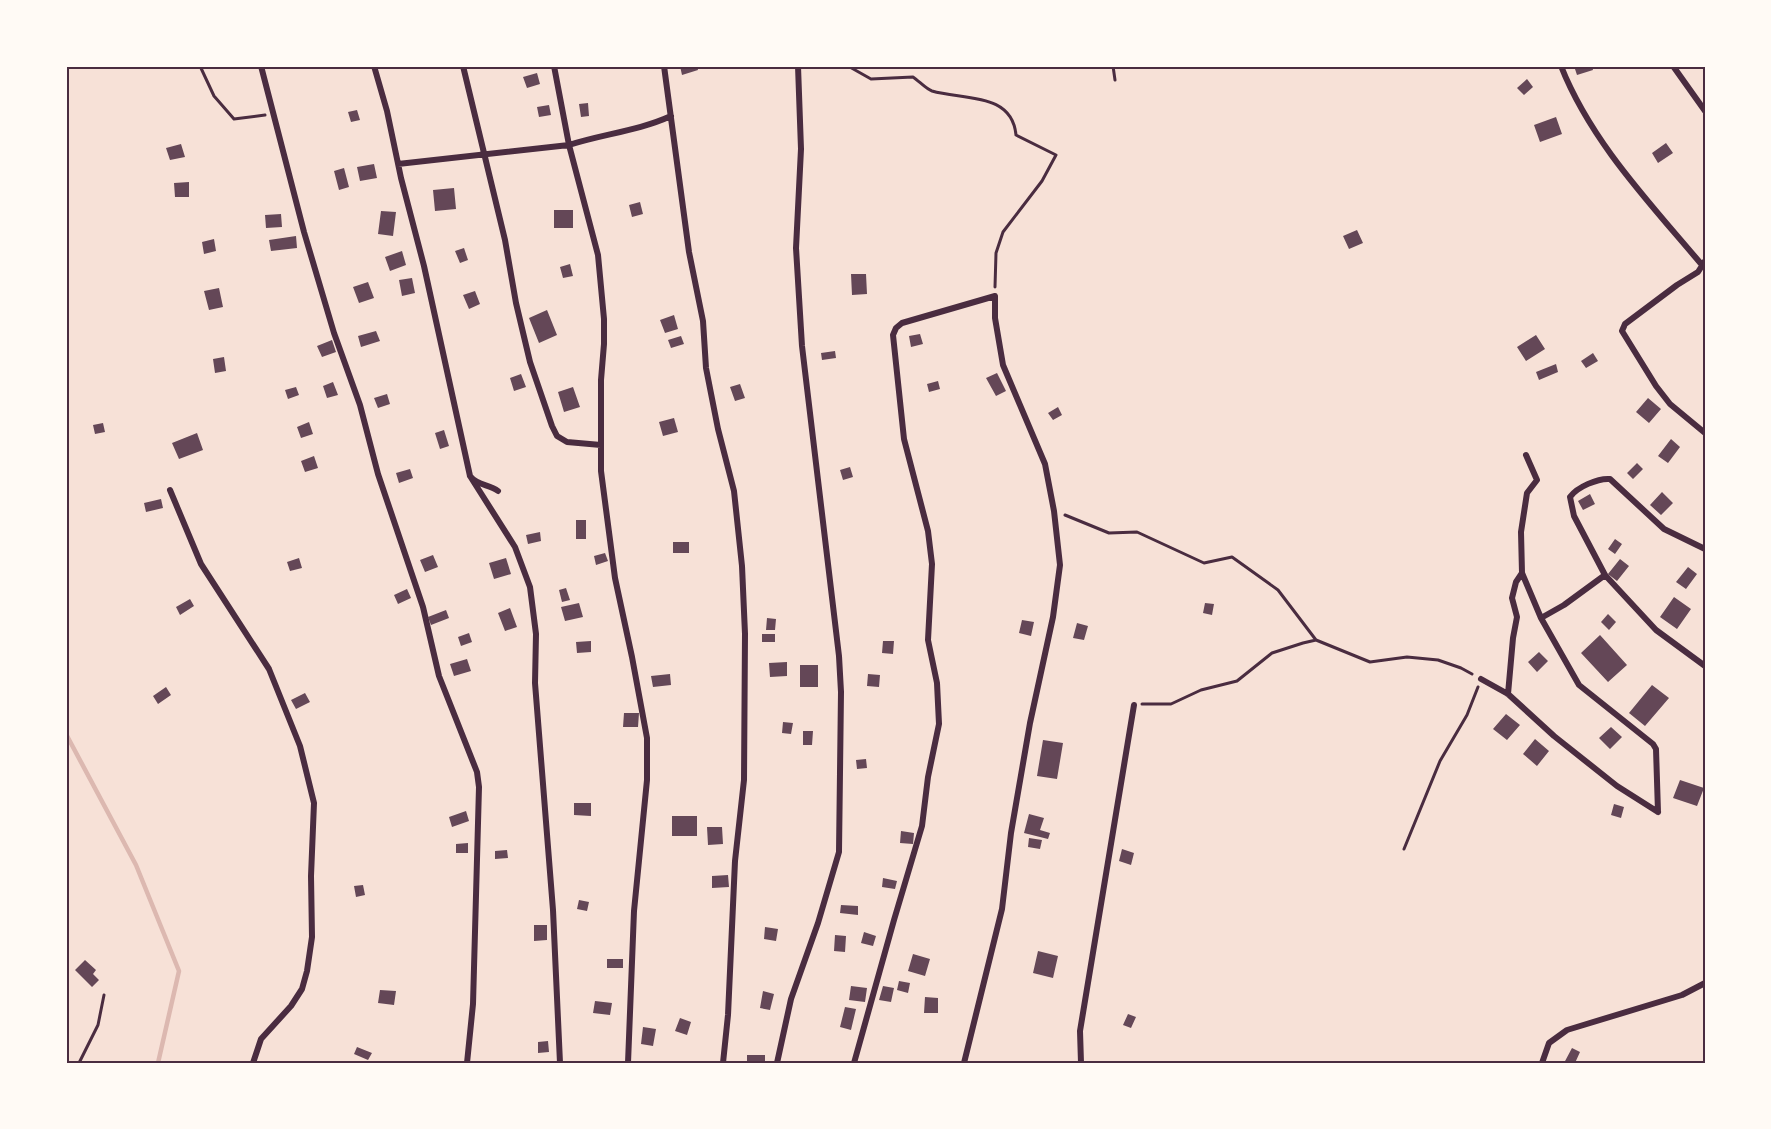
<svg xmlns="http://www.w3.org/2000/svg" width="1771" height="1129" viewBox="0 0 1771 1129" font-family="Raleway,sans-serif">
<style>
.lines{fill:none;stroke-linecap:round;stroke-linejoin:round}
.stream{stroke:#dcb8b0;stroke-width:4.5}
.building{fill:#644757}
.path{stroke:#4a2c40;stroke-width:3}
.minor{stroke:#4a2c40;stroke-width:6}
.neatline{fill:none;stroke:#4a2c40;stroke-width:2}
</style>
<rect width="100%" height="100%" fill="#f7e1d7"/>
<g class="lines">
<path class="stream" d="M66 734 136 865 179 971 158 1063"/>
</g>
<path class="building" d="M680 66H697L698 70 682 75Z
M1574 66H1592L1593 70 1577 75Z
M537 73 540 84 527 88 523 77Z
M1527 79 1533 87 1524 95 1517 88Z
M588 103 589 116 581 117 579 104Z
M549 105 551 115 539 117 537 107Z
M357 110 360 120 351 122 348 112Z
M1556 117 1562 134 1540 142 1534 125Z
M1666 143 1673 153 1658 163 1652 153Z
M181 144 185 157 170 160 166 148Z
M374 164 377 178 360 181 357 167Z
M344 168 349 187 339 190 334 171Z
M189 182V197H175L174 183Z
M454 188 456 209 435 211 433 190Z
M640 202 643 214 632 217 629 205Z
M554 210H573V228H554Z
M381 211 396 212 393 236 378 234Z
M281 214 282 227 266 228 265 215Z
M1357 230 1363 243 1349 249 1343 236Z
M296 236 297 248 271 251 269 240Z
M214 239 216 251 204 254 202 242Z
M464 248 468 260 460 263 455 251Z
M402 251 406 265 390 271 385 257Z
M570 264 573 276 563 278 560 267Z
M851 274H866L867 294 852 295Z
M412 278 415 293 402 296 399 280Z
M368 282 374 298 359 303 353 287Z
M219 288 223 307 209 310 204 291Z
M475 291 480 304 469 309 463 295Z
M547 310 557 335 539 343 529 318Z
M674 315 678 329 665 333 660 320Z
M376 331 380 341 361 347 358 336Z
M920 334 923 344 911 347 909 336Z
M1536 335 1545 349 1526 361 1517 347Z
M681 336 684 344 671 348 668 340Z
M332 340 336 352 322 357 317 346Z
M835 351 836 358 822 360 821 353Z
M1593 353 1598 361 1586 368 1581 361Z
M224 357 226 371 215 373 213 359Z
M1556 364 1558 372 1539 380 1536 372Z
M997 373 1006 391 996 396 986 378Z
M521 374 526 387 514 391 510 378Z
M938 381 940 389 929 392 927 384Z
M333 382 338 395 327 398 323 386Z
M740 384 745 398 735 401 730 387Z
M296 387 299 395 288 399 285 390Z
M573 387 580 407 564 412 558 392Z
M387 394 390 404 378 408 374 398Z
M1648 398 1661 409 1649 423 1636 412Z
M1058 407 1062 415 1053 420 1048 413Z
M674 418 678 432 663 436 659 422Z
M309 422 313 434 301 438 297 427Z
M103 423 105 432 95 434 93 425Z
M444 430 449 446 440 449 435 433Z
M197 433 203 450 179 459 172 443Z
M1671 439 1680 447 1668 463 1658 456Z
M314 456 318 468 305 472 301 461Z
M1637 463 1643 469 1633 479 1627 473Z
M850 467 853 477 843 480 840 470Z
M410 469 413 478 399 483 396 473Z
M1662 492 1673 503 1661 515 1650 505Z
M1590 494 1595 504 1583 510 1578 501Z
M161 499 163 508 146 512 144 503Z
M576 520H586V539H576Z
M540 532 541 541 528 544 526 535Z
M1615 539 1622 544 1615 554 1608 549Z
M673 542H689V553H673Z
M605 553 608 561 596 565 594 556Z
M433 555 438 567 425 572 420 560Z
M299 558 302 568 290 571 287 562Z
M506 558 511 574 494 579 489 563Z
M1620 559 1629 566 1617 581 1608 574Z
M1688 567 1697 574 1686 589 1676 582Z
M566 588 570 600 562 602 559 590Z
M407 589 411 598 398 604 394 595Z
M1674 597 1691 609 1677 629 1660 617Z
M190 599 194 606 180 615 176 607Z
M579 603 583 617 565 621 561 607Z
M1205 603 1214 604 1212 615 1203 613Z
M510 608 517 627 505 631 498 613Z
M446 610 449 618 431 625 428 617Z
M1608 614 1616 622 1609 630 1601 622Z
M767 618 776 619 775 630H766Z
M1022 620 1034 622 1031 636 1019 633Z
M1077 623 1088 626 1084 640 1073 638Z
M469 633 472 642 461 646 458 637Z
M762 634H775V642H762Z
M1600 635 1627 665 1608 682 1581 653Z
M591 641V652L577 653 576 642Z
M883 641H894L893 654 882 653Z
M1539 652 1548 661 1537 672 1528 662Z
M467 659 471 671 454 676 450 664Z
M787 662V676L770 677 769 663Z
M800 665H818V687H800Z
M670 674 671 685 653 687 651 676Z
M868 674 880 675 879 687 867 686Z
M1652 685 1669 698 1645 726 1629 713Z
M166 687 171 695 158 704 153 696Z
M305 693 310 702 296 709 291 700Z
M624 713H639L638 727H623Z
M1506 714 1520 725 1507 740 1493 729Z
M783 722 793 723 791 734 782 733Z
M1611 727 1622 737 1610 749 1599 738Z
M803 731H813L812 745H803Z
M1535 739 1549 751 1537 766 1523 754Z
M1043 740 1063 743 1057 779 1037 776Z
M866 759 867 768 857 769 856 760Z
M1680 780 1704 788 1697 806 1673 798Z
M574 803H591V816L574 815Z
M1614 804 1624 807 1621 818 1611 815Z
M466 811 469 821 452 827 449 817Z
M1029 814 1044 818 1040 830 1050 833 1048 839 1024 833Z
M672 816H697V836H672Z
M707 827H722L723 844 708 845Z
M901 831 914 833 913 844 900 843Z
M1029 838 1042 840 1040 849 1028 847Z
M468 843V853H456V844Z
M1122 849 1134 853 1131 865 1119 861Z
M507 850 508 858 495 859V851Z
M728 875 729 887 712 888V876Z
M883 878 897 881 895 889 882 887Z
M363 885 365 895 356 897 354 886Z
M579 900 589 902 587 911 577 909Z
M841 905 858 906V915L840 913Z
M534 925H547V940L534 941Z
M765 927 778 929 776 941 764 939Z
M864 932 876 936 873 946 861 943Z
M835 935 846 936 845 952 834 951Z
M1038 951 1058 956 1053 978 1033 973Z
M913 954 930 959 925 976 908 971Z
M607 959H623V968H607Z
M85 960 96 970 93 974 99 980 92 987 75 970Z
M899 981 910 983 908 993 897 990Z
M851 986 867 988 865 1002 849 1000Z
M883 986 894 988 891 1002 879 1000Z
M380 990 396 991 394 1005 378 1003Z
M763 991 774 994 770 1010 760 1008Z
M925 997 938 998V1013H924Z
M595 1001 612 1003 610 1015 593 1013Z
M845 1007 856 1009 851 1030 840 1027Z
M1128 1014 1136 1017 1131 1028 1123 1025Z
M680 1018 691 1022 687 1035 675 1031Z
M643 1027 656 1029 653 1046 641 1044Z
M548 1041 549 1052 538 1053V1042Z
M357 1047 372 1053 368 1060 354 1054Z
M1572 1048 1580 1052 1575 1063H1564Z
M747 1055H765V1063H747Z"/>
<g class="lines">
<path class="path" d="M200 66 214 96 234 119 265 115
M848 66 871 79 913 77C919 81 926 89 932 91 963 100 1012 92 1016 135L1056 155 1042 181 1003 232 996 253 995 287
M1113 66 1115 80
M1065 515 1109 533 1137 532 1204 563 1232 557 1278 590 1316 640
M1142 704H1171L1201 690 1237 681 1272 653 1303 643 1316 640 1370 662 1407 657 1438 660 1461 668 1472 674
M1404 849 1440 761 1467 715 1478 687
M79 1063 98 1025 104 995"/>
<path class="minor" d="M261 66 304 232 334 333 360 405 378 474 423 607 439 676 477 772 479 787 473 1004 467 1063
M374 66 387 111 401 178 424 266 470 476C478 486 489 484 498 491
M463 66 505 240 516 303 530 362 552 426 557 436 567 442 601 445
M554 66 569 145 598 255 604 319V344L601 380V471L615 578 632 657 647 738V780L634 911 628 1063
M664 66 689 252 703 321 706 368 718 429 734 491 742 566 745 634 744 780 735 861 728 1015 723 1063
M1561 66C1591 142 1650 203 1702 265
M1673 66 1705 111
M398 164 569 145C603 134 638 131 671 116
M1705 261 1698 272 1677 285 1625 324 1622 331 1656 386 1670 404 1705 433
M1526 455 1537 480 1527 493 1521 532 1522 573 1541 618 1579 685 1653 744 1656 749 1658 812
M470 476 515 547 530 587 536 634 535 683 553 910 560 1063
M170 490 201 564 269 669 300 746 314 803 311 876 312 937 307 971 302 989 291 1006 261 1039 253 1063
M1705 549 1664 529 1610 479C1598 478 1577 487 1570 497L1574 516 1605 575 1656 630 1705 666
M1541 618 1564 605 1605 575
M1481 679 1508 694 1554 736 1617 786 1658 812
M1508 694 1513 638 1517 617 1512 598 1516 582 1522 573
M777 1063 791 999 818 923 839 852 841 692 839 656 802 346 796 248 801 149 798 66
M854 1063 894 920 922 826 928 777 939 724 937 683 928 640 932 564 928 531 904 439 893 335 896 328 902 323 995 296V318L1003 365 1045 464 1054 511 1060 565 1053 617 1030 723 1011 833 1002 909 964 1063
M1081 1063 1080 1031 1134 705
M1542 1063 1549 1043 1567 1030 1682 995 1705 983"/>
</g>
<rect width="1771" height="1129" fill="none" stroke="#fffaf5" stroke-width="135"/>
<rect x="68" y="68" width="1636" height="994" class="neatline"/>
</svg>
